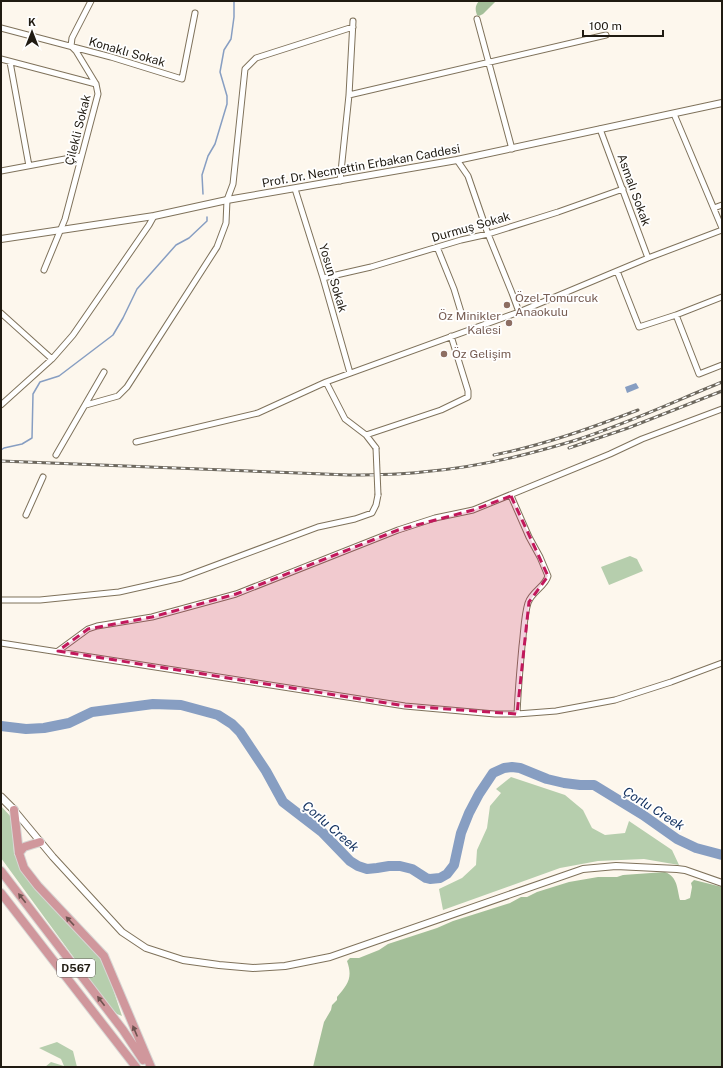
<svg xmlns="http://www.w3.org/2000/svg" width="723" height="1068" viewBox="0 0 723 1068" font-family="'Public Sans',sans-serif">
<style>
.green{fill:#b6cead}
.forest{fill:#a4bf99}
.water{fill:#879ec2}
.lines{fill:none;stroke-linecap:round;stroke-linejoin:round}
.stream{stroke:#879ec2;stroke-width:1.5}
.river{stroke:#879ec2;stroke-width:10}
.minor-casing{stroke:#7f725b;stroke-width:7}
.tertiary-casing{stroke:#7f725b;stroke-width:8}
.secondary-casing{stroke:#7f725b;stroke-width:9}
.trunk-casing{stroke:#d7d6d4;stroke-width:10}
.minor{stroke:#fff;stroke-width:5}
.tertiary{stroke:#fff;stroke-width:6}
.secondary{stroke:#fff;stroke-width:7}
.trunk{stroke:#d0979c;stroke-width:8}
.rail-casing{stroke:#6d685e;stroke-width:3}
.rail{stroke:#fff;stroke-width:1.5;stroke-dasharray:4.5;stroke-linecap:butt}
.minor-bridge-casing{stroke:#7f725b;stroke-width:7;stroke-linecap:butt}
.minor-bridge{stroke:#fff;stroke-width:5}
.oneway{fill:#6f5350}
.marked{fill:#c2185b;fill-opacity:0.2;stroke:#c2185b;stroke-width:3;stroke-dasharray:8 5;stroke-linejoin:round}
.education-dot{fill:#8d6e63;stroke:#fff;stroke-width:1.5}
.labels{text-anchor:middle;stroke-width:3.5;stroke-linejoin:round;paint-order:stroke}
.shield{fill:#fff;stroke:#635f59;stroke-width:1}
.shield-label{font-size:11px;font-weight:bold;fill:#201b12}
.street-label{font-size:12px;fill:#201b12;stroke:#fff}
.education-label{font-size:12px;fill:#785e54;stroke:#fff;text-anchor:start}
.water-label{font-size:13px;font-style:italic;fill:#13315f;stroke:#fff}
</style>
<rect width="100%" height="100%" fill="#fdf7ed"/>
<path class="green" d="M630 556 637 559 643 571 609 585 601 567Z
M511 777 565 795 583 810 592 828 605 835 625 833 629 821 672 850 679 865 644 859 598 861 560 868 443 910 439 889 462 878 476 865 477 850 487 828 490 806 501 793 496 789Z
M1 806 12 818 14 854 21 866 98 954 106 968 122 1016 117 1014 110 1007 1 858Z
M57 1042 73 1051 77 1067H45L51 1062 64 1066 61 1059 39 1048Z"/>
<path class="forest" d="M479 1H496L483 14 479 16 477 15C475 9 475 6 479 1Z
M665 872C678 877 677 889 680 900H685L690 898 692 887 691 883 694 880 722 887V1067H313L324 1022 331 1010 332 1005 337 1000V997C348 984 353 978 347 961L350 958H359L379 950 388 944 437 928 453 921 510 903 521 897H527L537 892 569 882 598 877H617L623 875Z"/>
<path class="water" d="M636 383 639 388 627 393 625 387Z"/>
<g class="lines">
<path class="stream" d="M203 194 202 175 208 156 215 144 227 104V96L220 72 224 50 231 39 234 17V1
M1 450 4 448 22 444 32 438 33 394 40 382 59 376 113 335 123 318 137 289 176 245 189 238 207 221V217"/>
<path class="river" d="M1 726 26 729 44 728 69 723 92 712 153 704 181 705 218 715 232 724 240 732 266 771 283 802 322 832 350 861 358 866 367 869 377 868 389 866H400L412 869 426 878 430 879 440 878 447 874 454 865 461 833 469 813 479 794 493 773 504 768 512 767 520 768 547 779 564 783 580 785H594L643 815 677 839 696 848 722 855"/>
<g class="minor-casing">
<path id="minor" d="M477 19 512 149
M1 28 111 57 182 79 195 13
M71 46 72 38 91 1
M1 59 96 84
M10 62 29 166
M349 95 606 35
M674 114 722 228
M600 129 648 258
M457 160 468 176 488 234 512 293 519 312
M1 171 81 156
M340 181 349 95 353 21
M295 189 323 278 350 373
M714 208 722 205
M437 247 454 289 461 312
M44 270 65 219 98 94 96 84 76 51 72 47
M617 271 639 327 676 315 699 374 722 365
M323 278 371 267 461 240 488 234 558 212 623 189
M1 313 52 359
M676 315 722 297
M326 382 345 419 366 435 376 448
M1 405 52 359 73 335 149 225 154 216
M86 405 118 396 127 387 217 247 226 223 227 200 233 184 245 69 256 58 353 27
M366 435 441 410 468 397V391L451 336
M136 442 258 413 326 382 519 312 648 258 722 230
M56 455 104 372
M511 496 529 537 540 557 548 576C545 587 532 591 528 603 524 616 524 631 522 646 520 668 518 691 517 714
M26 515 43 477
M1 600H40L119 592 181 578 318 527 355 519 372 513 376 505 378 495
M1 643 405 706 495 714H517L556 711 615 700 671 682 722 663
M58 651 88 629 97 626 152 617 236 594 398 530 435 518 473 510 610 454 642 439 722 409"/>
</g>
<g class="tertiary-casing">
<path id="tertiary" d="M1 239 154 216 227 200 457 160 722 103
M14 810 53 857 122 932 146 948 183 960 219 965 253 968 285 966 330 957 583 869 616 866 677 869 685 870 722 883"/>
</g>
<g class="secondary-casing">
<path id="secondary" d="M1 797 14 810"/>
</g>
<g class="trunk-casing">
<path id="trunk" d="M14 810 19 853 24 868 38 886 104 956 151 1067
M19 853 24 847 40 842
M1 871 123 1030 143 1060
M1 893 136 1067"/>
</g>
<use href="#minor" class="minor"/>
<use href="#tertiary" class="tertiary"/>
<use href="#secondary" class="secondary"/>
<use href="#trunk" class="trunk"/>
<g class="rail-casing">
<path id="rail" d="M569 448 628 428 722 391
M494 455C544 445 591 428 638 410
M1 461 349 475C373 475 398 475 422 472 473 468 524 456 573 441 624 425 673 402 722 382"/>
</g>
<use href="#rail" class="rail"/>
<g class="minor-bridge-casing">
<path id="minor-bridge" d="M376 448 378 495"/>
</g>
<use href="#minor-bridge" class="minor-bridge"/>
</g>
<defs><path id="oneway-solid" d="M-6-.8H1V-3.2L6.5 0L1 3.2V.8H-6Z"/></defs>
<g class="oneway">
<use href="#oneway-solid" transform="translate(22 898) rotate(-128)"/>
<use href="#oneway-solid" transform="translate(70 921) rotate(-133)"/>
<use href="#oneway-solid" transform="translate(101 1001) rotate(-127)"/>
<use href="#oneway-solid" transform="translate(135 1031) rotate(-113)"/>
</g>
<path class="marked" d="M511 496 548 576 529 602 517 714 405 706 58 651 88 629 152 617 236 594 398 530 473 510Z"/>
<g class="education-dot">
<circle cx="507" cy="305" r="4"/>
<circle cx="509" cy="323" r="4"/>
<circle cx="444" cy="354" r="4"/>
</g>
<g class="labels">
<rect class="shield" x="57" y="959" width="38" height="18" rx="3"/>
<g class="shield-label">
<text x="76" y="972">D567</text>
</g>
<g class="street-label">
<text transform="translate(127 52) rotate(16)" y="4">Konaklı Sokak</text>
<text transform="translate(78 130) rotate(-76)" y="4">Çilekli Sokak</text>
<text transform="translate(361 166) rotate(-10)" y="4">Prof. Dr. Necmettin Erbakan Caddesi</text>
<text transform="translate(634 190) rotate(70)" y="4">Asmalı Sokak</text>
<text transform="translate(471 227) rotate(-16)" y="4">Durmuş Sokak</text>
<text transform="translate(333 278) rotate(73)" y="4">Yosun Sokak</text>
</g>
<g class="education-label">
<text x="515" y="302">Özel Tomurcuk<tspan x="515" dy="14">Anaokulu</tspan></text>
<text x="501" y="320" text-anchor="end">Öz Minikler<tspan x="501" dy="14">Kalesi</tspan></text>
<text x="452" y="358">Öz Gelişim</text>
</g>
<g class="water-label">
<text transform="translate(654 808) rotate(32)" y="5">Çorlu Creek</text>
<text transform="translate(331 826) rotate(41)" y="5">Çorlu Creek</text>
</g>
</g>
<rect width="723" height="1068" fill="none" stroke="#201b12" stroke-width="4"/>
<g transform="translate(32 32)" stroke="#ffffff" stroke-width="3" paint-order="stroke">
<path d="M0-3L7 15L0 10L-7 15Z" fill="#201b12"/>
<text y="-6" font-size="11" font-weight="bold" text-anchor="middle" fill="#201b12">K</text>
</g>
<path d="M583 30v6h80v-6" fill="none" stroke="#201b12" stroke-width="2"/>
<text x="589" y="30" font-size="12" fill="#201b12" stroke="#ffffff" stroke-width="3" paint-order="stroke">100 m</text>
</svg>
